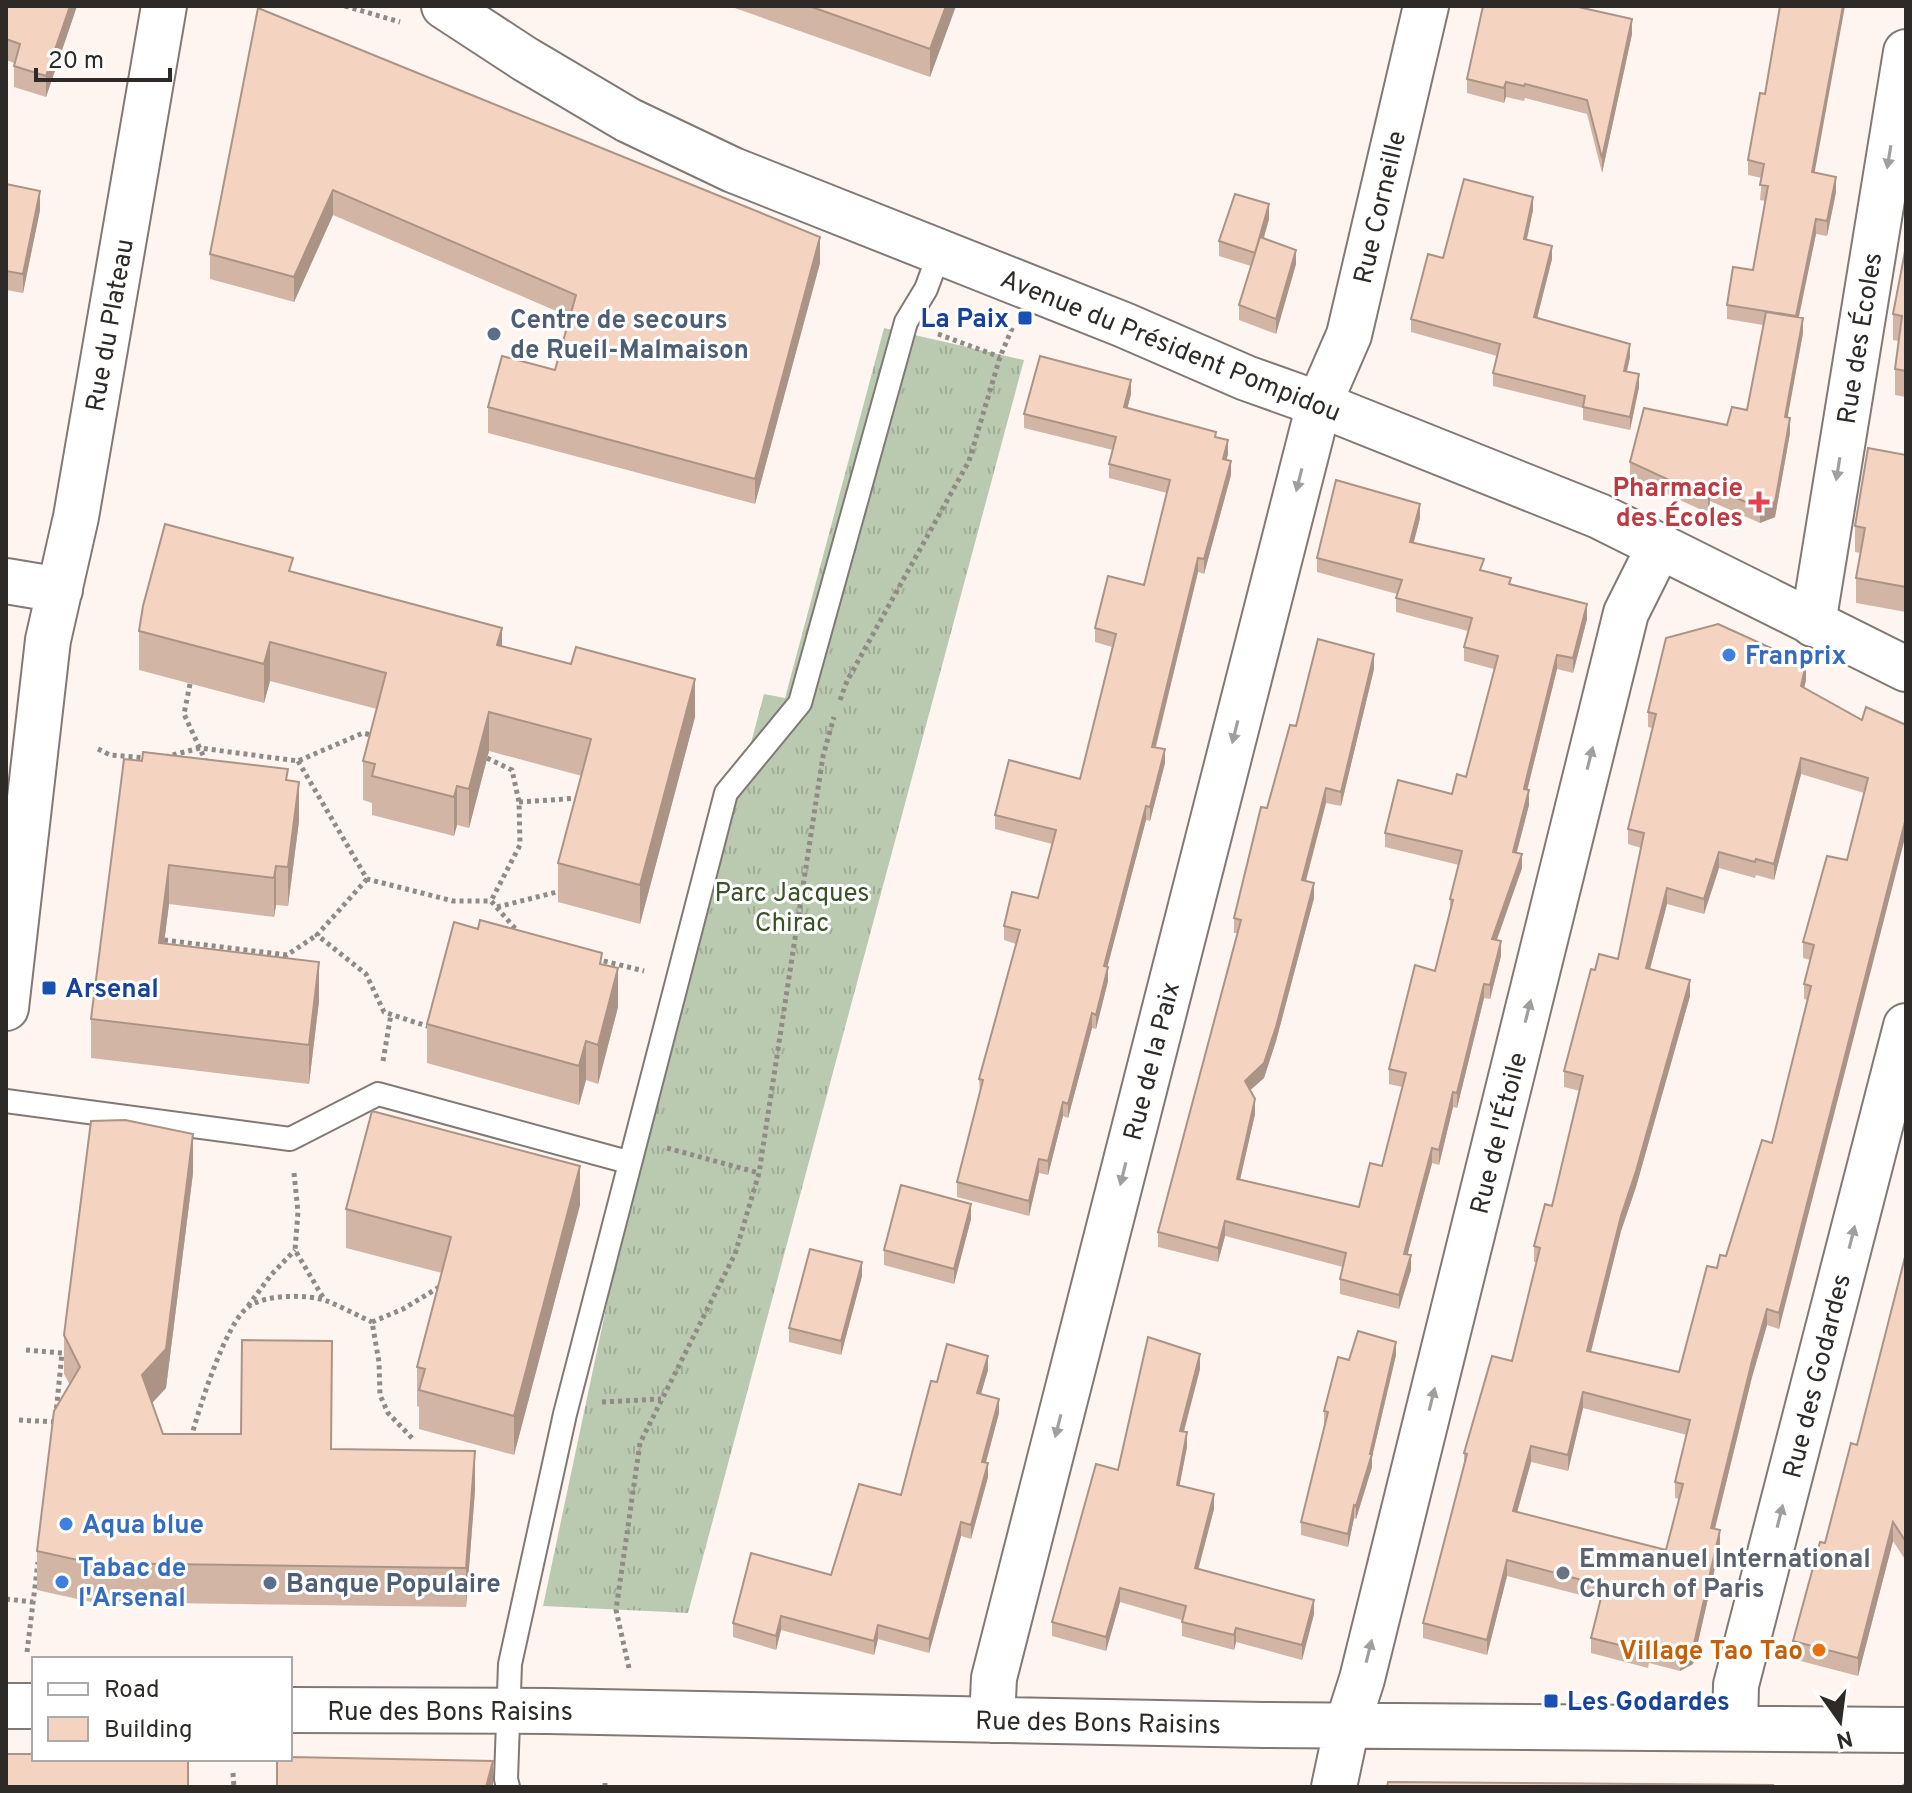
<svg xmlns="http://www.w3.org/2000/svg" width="1912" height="1793" viewBox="0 0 1912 1793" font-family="Overpass,sans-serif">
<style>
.grass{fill:url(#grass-tufts)}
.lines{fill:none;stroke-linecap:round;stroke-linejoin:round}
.service-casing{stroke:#817975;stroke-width:26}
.minor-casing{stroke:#817975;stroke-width:48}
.tertiary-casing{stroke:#817975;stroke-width:48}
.path{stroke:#918b88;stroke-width:5;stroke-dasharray:4 4;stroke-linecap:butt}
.service{stroke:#fff;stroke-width:22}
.minor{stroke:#fff;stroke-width:44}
.tertiary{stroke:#fff;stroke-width:44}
.wall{fill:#d2b5a5;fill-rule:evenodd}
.shaded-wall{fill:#ab9486}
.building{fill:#f4d3c0;stroke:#ab9486;stroke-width:2;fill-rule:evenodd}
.oneway{fill:#a09f9e}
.transit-dot{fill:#1a4fb4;stroke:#fff;stroke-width:3}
.service-dot{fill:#5c6f8a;stroke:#fff;stroke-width:3}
.health-dot{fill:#e0444e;stroke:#fff;stroke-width:3}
.shop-dot{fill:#3f7fe0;stroke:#fff;stroke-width:3}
.worship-dot{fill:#6b7280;stroke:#fff;stroke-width:3}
.food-dot{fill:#e8710a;stroke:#fff;stroke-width:3}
.labels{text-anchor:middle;stroke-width:6;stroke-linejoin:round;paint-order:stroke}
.street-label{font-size:26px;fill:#2d2a28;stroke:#fff}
.transit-label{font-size:26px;font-weight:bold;fill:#164399;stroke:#fff;text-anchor:start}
.service-label{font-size:26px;font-weight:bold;fill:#4e5e75;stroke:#fff;text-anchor:start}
.health-label{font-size:26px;font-weight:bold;fill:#be3a42;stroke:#fff;text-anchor:end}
.shop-label{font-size:26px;font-weight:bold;fill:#366cbe;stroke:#fff;text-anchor:start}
.park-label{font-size:26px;fill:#395226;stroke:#fff}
.worship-label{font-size:26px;font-weight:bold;fill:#5b616d;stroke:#fff;text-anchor:start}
.food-label{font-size:26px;font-weight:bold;fill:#c56008;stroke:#fff;text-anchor:end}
</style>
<defs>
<pattern id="grass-tufts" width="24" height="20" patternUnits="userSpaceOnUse" patternTransform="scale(2)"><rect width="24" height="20" fill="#bacab0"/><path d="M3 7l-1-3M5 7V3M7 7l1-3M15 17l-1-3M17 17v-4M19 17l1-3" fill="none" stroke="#a0ae97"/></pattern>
</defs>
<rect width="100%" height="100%" fill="#fef5f0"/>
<path class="grass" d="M884 328 1024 360 688 1613 543 1606 627 1209 764 694 785 698Z"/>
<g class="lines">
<g class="service-casing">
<path id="service" d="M6 1101 290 1139 378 1094 628 1162
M508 1787 506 1779 510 1664 565 1414 726 793 800 703 906 322 926 289 939 254"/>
</g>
<g class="minor-casing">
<path id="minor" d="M6 581 60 590
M1813 624 1906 52
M6 1008 48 640 76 517 164 6
M6 1706H34
M290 1710 548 1711 1264 1725 1906 1730
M992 1720 994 1678 1319 404 1349 335 1426 6
M1735 1728 1736 1685 1906 1026
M1334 1787 1347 1726 1362 1679 1626 613 1660 545"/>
</g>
<g class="tertiary-casing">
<path id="tertiary" d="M444 6 525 59 628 120 733 170 1124 325 1246 378 1319 404 1599 516 1906 669"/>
</g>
<path class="path" d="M345 6 400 22
M938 334 1000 357
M190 684 184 714 207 764
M840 700 847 681 969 461 1000 357 1013 326
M98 749 110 755 147 758
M165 757 200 748 298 761 363 733 375 736
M487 758 512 770 519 802 520 845 491 901
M298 761 367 879 453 901H491L519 933
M519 802 580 798
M367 879 317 935 366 974 384 1012 433 1028
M497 907 561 891
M164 940 287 955 317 935
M596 959 644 971
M383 1061 391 1014
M667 1148 759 1173
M294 1173 298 1212 295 1250 324 1299
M248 1306 271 1275 295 1250
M26 1350 62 1353 56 1413
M602 1402 661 1399
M19 1420 55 1422
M191 1438C199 1409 225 1324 248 1307 265 1294 308 1294 327 1301 342 1307 357 1315 372 1322
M412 1438 388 1413 380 1395 379 1362 372 1322 403 1309 441 1286
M6 1599 33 1602
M27 1652 38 1562
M629 1668 616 1610 640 1443 735 1254 759 1173 823 756 834 717
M233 1773 234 1787
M605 1787V1779
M1903 1787 1906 1785"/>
<use href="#service" class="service"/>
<use href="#minor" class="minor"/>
<use href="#tertiary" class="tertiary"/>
</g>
<path class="wall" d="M6 6H77L46 97 14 87V63L6 60Z
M729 6H956L930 77Z
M258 8 820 263 755 504 488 433V407L555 370 570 317 333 215 294 302 210 279V254Z
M1632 34 1602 173 1587 114 1525 98 1524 101 1506 97 1504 103 1467 93V79Z
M1748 160 1815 172 1836 192 1827 236 1816 234 1798 317 1803 333 1787 417 1790 433 1775 517 1760 523 1710 501 1708 513 1630 477V462L1727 425 1747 410 1763 325 1727 319V305L1753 270 1766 201 1760 200 1762 178 1748 175Z
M6 184 40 210 23 293 6 290Z
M1533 210 1527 239 1552 259 1537 318 1630 357 1627 371 1639 387 1630 430 1583 420V408L1493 386V373L1497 356 1411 332V319L1443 258Z
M1269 219 1264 238 1296 264 1276 334 1239 320V305L1251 266 1219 256V241Z
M1906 246V397L1895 395V369L1899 341 1893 340V314Z
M1131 394 1127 408 1216 437 1228 454 1226 460 1231 475 1204 574 1198 572 1156 747 1165 763 1150 821 1146 820 1107 967 1108 981 1096 1029 1092 1028 1068 1118 1063 1116 1048 1175 1039 1173 1029 1216 957 1197V1182L980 1093 979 1079 1016 944 1004 940V926L1038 898 1052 844 995 829V815L1080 779 1112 647 1095 642V628L1144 585 1167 493 1109 478V464L1113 450 1024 428V414Z
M1906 455V612L1856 603V578L1861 553 1855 552V526Z
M1420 518 1414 542 1484 571 1511 585 1587 619 1573 673 1557 669 1527 790 1529 805 1517 852 1522 868 1497 940 1501 956 1490 999 1484 998 1457 1108 1453 1107 1439 1165 1432 1163 1407 1255 1411 1270 1399 1309 1340 1294V1279L1343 1267 1225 1236 1218 1262 1158 1247V1232L1237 933H1234V918L1267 808 1296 726 1374 669 1341 806 1326 803 1306 881 1314 898 1276 1041 1264 1078 1250 1090 1255 1114 1240 1179 1359 1207 1382 1166 1402 1087 1389 1084V1069L1435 971 1450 909V899L1459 865 1385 847V833L1452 794 1466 777 1494 669 1464 661V647L1468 631 1396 612V598L1397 594 1317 572V558Z
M293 572 502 646 695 717 640 924 558 902V863L582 776 489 751 469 828 457 825 454 836 372 815V803L363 800V761L377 709 270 681 264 703 139 670V631Z
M1806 680 1804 688 1862 720 1906 725 1779 1329 1767 1325 1752 1377 1715 1529 1720 1546 1693 1664 1680 1671 1649 1663 1648 1668 1591 1653V1638L1600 1600 1507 1576 1487 1655 1423 1638V1623L1464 1467V1453L1512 1361 1537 1262H1534V1246L1552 1206 1580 1091 1564 1087V1071L1595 970 1618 959 1641 848 1628 844V829L1652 728 1648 727V712ZM1801 774 1864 793 1847 860 1803 942V958L1810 960 1804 984V999L1807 1000 1772 1143 1726 1256 1717 1268 1679 1372 1591 1352 1621 1231 1636 1187 1690 996 1650 969 1667 904 1704 914 1719 868 1755 878 1756 875 1774 880ZM1583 1408 1687 1435 1675 1482V1498L1679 1499 1666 1550 1517 1512 1531 1462 1568 1471Z
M124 759 288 780 299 821 288 906 276 905 274 917 169 904 164 943 319 1001 309 1084 91 1058V1019Z
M478 929 602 964 618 1007 598 1084 586 1080 579 1105 427 1063V1024Z
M193 1173 166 1388 152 1403 163 1434 331 1449 475 1490 466 1607 91 1602 37 1590V1551L70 1385 64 1374V1335Z
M580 1205 514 1455 419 1429V1407L417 1406V1367L442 1273 346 1248V1209Z
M971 1219 954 1284 884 1265V1250Z
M1906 1253V1561L1893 1541 1858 1676 1793 1659V1641L1857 1445Z
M862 1276 841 1355 789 1342V1328Z
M1396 1355 1372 1457V1467L1356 1519 1354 1518 1348 1547 1301 1535V1522L1325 1424H1324V1411L1349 1360Z
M1200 1369 1184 1432 1187 1447 1179 1486 1214 1509 1198 1569 1314 1614 1302 1660 1236 1642 1234 1650 1182 1636V1620L1120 1602 1106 1651 1052 1636V1622L1118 1470Z
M988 1370 981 1394 999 1413 986 1463 988 1477 971 1539 961 1536 929 1653 878 1639 874 1655 781 1630 776 1650 733 1637V1623L831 1575 901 1495 937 1382Z"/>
<path class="shaded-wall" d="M70 6H77L46 97V76Z
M946 6H956L930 77V49Z
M1843 6H1845L1812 187V172Z
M1632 19V34L1602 173V158Z
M1506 82V97L1504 103V88Z
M1836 177V192L1827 236V221Z
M333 190V215L294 302V277Z
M40 191V210L23 293V274Z
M1533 197V210L1524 252V239Z
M1269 204V219L1255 267V253Z
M1816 219V234L1796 331V316Z
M820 237V263L755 504V479Z
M1552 246V259L1534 330V317Z
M1296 250V264L1276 334V319Z
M1803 318V333L1785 432V417Z
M1630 344V357L1624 384V371Z
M1639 374V387L1630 430V417Z
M1131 380V394L1124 422V407Z
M1790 418V433L1775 517 1760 523V508Z
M1228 440V454L1223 474V459Z
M1231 461V475L1204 574V559Z
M1710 487V501L1708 513V498Z
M1420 504V518L1410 556V542Z
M1198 558V572L1152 761V747Z
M1587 604V619L1573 673V658Z
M502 628V667L497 645Z
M270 642V681L264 703V664Z
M1374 654V669L1341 806V792Z
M1557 655V669L1527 791 1524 789 1527 776Z
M1806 664V680L1801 701V686Z
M695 679V717L640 924V885Z
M489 712V751L469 828V789Z
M1165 749V763L1150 821V807Z
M1801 758V774L1774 880V864Z
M299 782V821L288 906V867Z
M457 786V825L454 836V797Z
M1326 788V803L1302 895V880Z
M1529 790V805L1513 866V852Z
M1146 806V820L1104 980V966Z
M1906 818V834L1779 1329V1313Z
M1719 852V868L1704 914V899Z
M1522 854V868L1492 953V939Z
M169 865V904L159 982V943Z
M276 866V905L274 917V878Z
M1314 883V898L1276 1041 1264 1078 1245 1095V1081Z
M1667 888V904L1646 984V968Z
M1501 941V956L1490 999V985Z
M319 962V1001L309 1084V1045Z
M1108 967V981L1096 1029V1015Z
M618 968V1007L598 1084V1045Z
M1690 980V996L1636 1187 1621 1231 1587 1367V1351L1621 1216Z
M1484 984V998L1457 1108V1093Z
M1092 1013V1028L1068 1118V1104Z
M586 1041V1080L579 1105V1066Z
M1453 1092V1107L1439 1165V1150Z
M1255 1099V1114L1237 1193V1179Z
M1063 1102V1116L1048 1175V1161Z
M193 1134V1173L166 1388 142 1414V1375Z
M1432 1148V1163L1404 1268V1254Z
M1039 1159V1173L1029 1216V1201Z
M580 1166V1205L514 1455V1416Z
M971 1204V1219L954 1284V1269Z
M1225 1221V1236L1218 1262V1248Z
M1411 1255V1270L1399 1309V1295Z
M862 1262V1276L841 1355V1341Z
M1767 1309V1325L1752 1377 1711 1544V1528L1752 1361Z
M1396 1342V1355L1372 1457V1467L1356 1519V1506L1370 1454Z
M1200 1354V1369L1180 1445V1431Z
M988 1356V1370L977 1407V1393Z
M1583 1392V1408L1568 1471V1455Z
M999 1399V1413L982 1476V1462Z
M1187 1432V1447L1177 1499V1485Z
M1531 1446V1462L1513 1527V1511Z
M475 1451V1490L466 1607V1568Z
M988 1463V1477L971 1539V1525Z
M1214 1494V1509L1195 1582V1568Z
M1354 1505V1518L1348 1547V1534Z
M961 1522V1536L929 1653V1639Z
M1893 1522V1541L1858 1676V1658Z
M1720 1530V1546L1693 1664 1680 1671V1655Z
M1507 1560V1576L1487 1655V1640Z
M1120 1588V1602L1106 1651V1637Z
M1314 1600V1614L1302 1660V1645Z
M781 1616V1630L776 1650V1636Z
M878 1625V1639L874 1655V1641Z
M1236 1628V1642L1234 1650V1635Z
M493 1761V1787H486Z"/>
<path class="building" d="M6 6H70L46 76 14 66 20 44 6 39Z
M809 6H946L930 49Z
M1483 6H1574L1632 19 1602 158 1587 100 1525 84 1524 86 1506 82 1504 88 1467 79Z
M1780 6H1843L1812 172 1836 177 1827 221 1816 219 1796 316 1727 305 1733 267 1753 270 1768 186 1760 185 1764 164 1748 160 1760 93 1765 94Z
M258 8 820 237 755 479 488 407 502 356 555 370 576 295 333 190 294 277 210 254Z
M1464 179 1533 197 1524 239 1552 246 1534 317 1630 344 1624 371 1639 374 1630 417 1583 407 1585 396 1493 373 1500 344 1411 319 1428 254 1443 258Z
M6 184 40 191 23 274 6 271Z
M1235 194 1269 204 1255 253 1219 241Z
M1260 237 1296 250 1276 319 1239 305Z
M1906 246V371L1895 369 1902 316 1893 314Z
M1766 312 1803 318 1785 417 1790 418 1775 502 1760 508 1710 487 1708 498 1630 462 1644 408 1727 425 1732 407 1747 410Z
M1040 356 1131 380 1124 407 1216 432 1215 437 1228 440 1223 459 1231 461 1204 559 1198 558 1152 747 1165 749 1150 807 1146 806 1104 966 1108 967 1096 1015 1092 1013 1068 1104 1063 1102 1048 1161 1039 1159 1029 1201 957 1182 983 1080 979 1079 1020 930 1004 926 1012 892 1038 898 1056 830 995 815 1009 760 1080 779 1116 634 1095 628 1108 576 1144 585 1170 480 1109 464 1116 437 1024 414Z
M1868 448 1906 455V587L1856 578 1865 528 1855 526Z
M1336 480 1420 504 1410 542 1484 559 1480 570 1511 578 1509 584 1587 604 1573 658 1557 655 1527 776 1524 789 1529 790 1513 852 1522 854 1492 939 1501 941 1490 985 1484 984 1457 1093 1453 1092 1439 1150 1432 1148 1404 1254 1411 1255 1399 1295 1340 1279 1346 1253 1225 1221 1218 1248 1158 1232 1241 920 1234 918 1261 807 1267 808 1290 725 1296 726 1318 639 1374 654 1341 792 1326 788 1302 880 1314 883 1276 1027 1264 1063 1245 1081 1255 1099 1237 1179 1359 1207 1370 1163 1382 1166 1406 1073 1389 1069 1415 965 1435 971 1453 900 1450 899 1462 851 1385 833 1398 780 1452 794 1457 774 1466 777 1498 656 1464 647 1472 618 1396 598 1402 580 1317 558Z
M165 524 293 558 289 571 502 628 497 645 571 664 576 647 695 679 640 885 558 863 591 739 489 712 469 789 457 786 454 797 372 776 375 764 363 761 386 673 270 642 264 664 139 631 143 606Z
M1718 624 1806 664 1801 686 1862 720 1866 707 1906 725V818L1779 1313 1767 1309 1752 1361 1711 1528 1720 1530 1693 1648 1680 1655 1649 1647 1648 1652 1591 1638 1604 1586 1507 1560 1487 1640 1423 1623 1467 1454 1464 1453 1492 1356 1512 1361 1540 1248 1534 1246 1545 1204 1552 1206 1583 1076 1564 1071 1591 969 1595 970 1599 954 1618 959 1644 833 1628 829 1656 714 1648 712 1666 638ZM1801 758 1868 778 1847 860 1827 856 1803 942 1814 945 1804 984 1811 986 1772 1143 1762 1140 1726 1256 1720 1255 1717 1268 1707 1266 1679 1372 1587 1351 1621 1216 1636 1171 1690 980 1646 968 1667 888 1704 899 1719 852 1755 862 1756 859 1774 864ZM1583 1392 1690 1420 1675 1482 1683 1484 1666 1550 1513 1511 1531 1446 1568 1455Z
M143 752 288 769 286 780 299 782 288 867 276 866 274 878 169 865 159 943 319 962 309 1045 91 1019 124 759 142 761Z
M480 920 602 953 600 964 618 968 598 1045 586 1041 579 1066 427 1024 454 922 478 929Z
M372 1111 580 1166 514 1416 419 1390 425 1369 417 1367 451 1237 346 1209Z
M125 1120 193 1134 166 1349 142 1375 163 1434H241L242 1340 332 1341 331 1449 475 1451 466 1568 91 1563 37 1551 54 1411 80 1367 64 1335 91 1121Z
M901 1185 971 1204 954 1269 884 1250Z
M810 1249 862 1262 841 1341 789 1328Z
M1906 1253V1542L1893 1522 1858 1658 1793 1641 1820 1542 1825 1543 1851 1443 1857 1445Z
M1358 1331 1396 1342 1370 1454H1372L1356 1506 1354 1505 1348 1534 1301 1522 1328 1412 1324 1411 1338 1357 1349 1360Z
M1148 1337 1200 1354 1180 1431 1187 1432 1177 1485 1214 1494 1195 1568 1314 1600 1302 1645 1236 1628 1234 1635 1182 1622 1186 1606 1120 1588 1106 1637 1052 1622 1096 1464 1118 1470Z
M947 1344 988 1356 977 1393 999 1399 982 1462 988 1463 971 1525 961 1522 929 1639 878 1625 874 1641 781 1616 776 1636 733 1623 751 1553 831 1575 859 1484 901 1495 931 1381 937 1382Z
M6 1754H34V1759H188V1787H6Z
M290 1757 493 1761 486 1787H277V1759H290Z
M1388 1782 1773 1785V1787H1387Z"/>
<defs><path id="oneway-solid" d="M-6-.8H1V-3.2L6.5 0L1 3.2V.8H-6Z" transform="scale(2)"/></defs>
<g class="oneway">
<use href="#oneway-solid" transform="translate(1889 157) rotate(99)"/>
<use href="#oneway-solid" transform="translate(1838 469) rotate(99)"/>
<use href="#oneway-solid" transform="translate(1299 480) rotate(104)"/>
<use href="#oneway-solid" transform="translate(1235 732) rotate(104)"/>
<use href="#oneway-solid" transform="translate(1590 758) rotate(-76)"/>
<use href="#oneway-solid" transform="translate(1528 1011) rotate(-76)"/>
<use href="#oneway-solid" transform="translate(1123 1174) rotate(104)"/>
<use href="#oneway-solid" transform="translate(1852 1237) rotate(-76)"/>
<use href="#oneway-solid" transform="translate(1432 1399) rotate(-76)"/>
<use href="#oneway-solid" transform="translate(1058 1426) rotate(104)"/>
<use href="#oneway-solid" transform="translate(1780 1516) rotate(-76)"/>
<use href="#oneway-solid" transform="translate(1369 1651) rotate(-76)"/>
</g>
<g class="transit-dot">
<rect x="1017" y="310" width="16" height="16" rx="4"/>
<rect x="41" y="980" width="16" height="16" rx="4"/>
<rect x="1543" y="1693" width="16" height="16" rx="4"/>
</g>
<g class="service-dot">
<circle cx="494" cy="334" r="8"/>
<circle cx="270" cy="1583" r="8"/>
</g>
<path class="health-dot" d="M1755 490h8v8h8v8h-8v8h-8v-8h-8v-8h8z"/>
<g class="shop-dot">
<circle cx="1729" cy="655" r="8"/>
<circle cx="66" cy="1524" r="8"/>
<circle cx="62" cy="1582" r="8"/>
</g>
<circle class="worship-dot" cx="1563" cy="1573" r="8"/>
<circle class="food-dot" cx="1819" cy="1650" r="8"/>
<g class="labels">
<g class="street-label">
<text transform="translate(1379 207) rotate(-77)" y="9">Rue Corneille</text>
<text transform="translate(109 325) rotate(-80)" y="9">Rue du Plateau</text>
<text transform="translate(1859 338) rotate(-81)" y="9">Rue des Écoles</text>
<text transform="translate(1171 345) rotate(22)" y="9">Avenue du Président Pompidou</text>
<text transform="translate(1151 1061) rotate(-76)" y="9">Rue de la Paix</text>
<text transform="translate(1498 1133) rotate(-76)" y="9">Rue de l'Étoile</text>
<text transform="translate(1816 1376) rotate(-76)" y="9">Rue des Godardes</text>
<text x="450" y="1720">Rue des Bons Raisins</text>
<text transform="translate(1098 1722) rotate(1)" y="9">Rue des Bons Raisins</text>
</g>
<g class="transit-label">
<text x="1009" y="327" text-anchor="end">La Paix</text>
<text x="65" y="997">Arsenal</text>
<text x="1567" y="1710">Les Godardes</text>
</g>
<g class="service-label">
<text x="510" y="328">Centre de secours<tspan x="510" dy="30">de Rueil-Malmaison</tspan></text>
<text x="286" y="1592">Banque Populaire</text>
</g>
<g class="health-label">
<text x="1743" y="496">Pharmacie<tspan x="1743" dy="30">des Écoles</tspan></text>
</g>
<g class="shop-label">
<text x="1745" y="664">Franprix</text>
<text x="82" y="1533">Aqua blue</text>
<text x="78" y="1576">Tabac de<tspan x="78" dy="30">l'Arsenal</tspan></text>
</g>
<g class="park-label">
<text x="792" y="901">Parc Jacques<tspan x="792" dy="30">Chirac</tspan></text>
</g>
<g class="worship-label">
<text x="1579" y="1567">Emmanuel International<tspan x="1579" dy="30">Church of Paris</tspan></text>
</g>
<g class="food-label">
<text x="1803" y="1659">Village Tao Tao</text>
</g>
</g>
<rect width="1912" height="1793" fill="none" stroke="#2d2a28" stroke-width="16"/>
<rect x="32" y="1657" width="260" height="104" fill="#ffffff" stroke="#abaaa9" stroke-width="2"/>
<rect x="48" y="1683" width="40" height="12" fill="#ffffff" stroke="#abaaa9" stroke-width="2"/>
<text x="104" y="1697" font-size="24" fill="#2d2a28">Road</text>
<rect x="48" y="1717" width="40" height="24" fill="#f4d3c0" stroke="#abaaa9" stroke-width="2"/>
<text x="104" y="1737" font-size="24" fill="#2d2a28">Building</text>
<g transform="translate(1840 1721) rotate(166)" stroke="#ffffff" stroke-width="6" paint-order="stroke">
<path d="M0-6L14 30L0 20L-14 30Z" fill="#2d2a28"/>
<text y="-12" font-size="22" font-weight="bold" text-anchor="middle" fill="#2d2a28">N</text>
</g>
<path d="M36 68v12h134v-12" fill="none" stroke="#2d2a28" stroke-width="4"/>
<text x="48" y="68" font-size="24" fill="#2d2a28" stroke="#ffffff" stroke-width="6" paint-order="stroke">20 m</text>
</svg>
